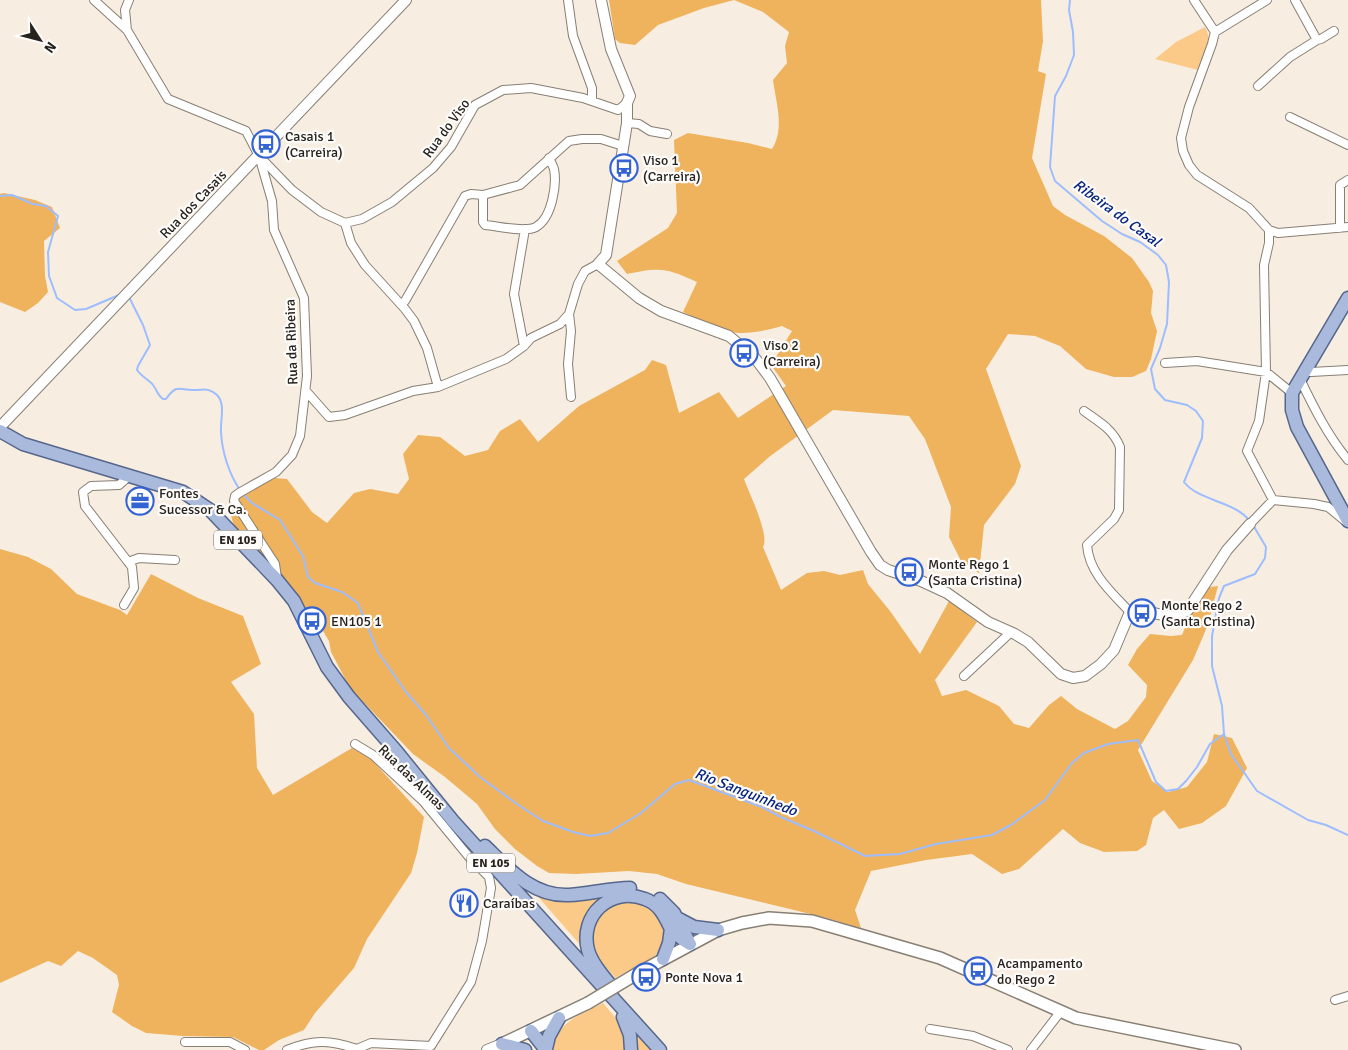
<svg xmlns="http://www.w3.org/2000/svg" width="1348" height="1050" viewBox="0 0 1348 1050" font-family="Signika,sans-serif">
<style>
.green{fill:#fbca88}
.forest{fill:#efb25d}
.lines{fill:none;stroke-linecap:round;stroke-linejoin:round}
.stream{stroke:#9dbdfe;stroke-width:2}
.minor-casing{stroke:#887f74;stroke-width:10}
.tertiary-casing{stroke:#887f74;stroke-width:12}
.secondary-casing{stroke:#887f74;stroke-width:14}
.primary-casing{stroke:#56678b;stroke-width:15}
.minor{stroke:#fff;stroke-width:8}
.tertiary{stroke:#fff;stroke-width:10}
.secondary{stroke:#fff;stroke-width:11}
.primary{stroke:#a9badd;stroke-width:12}
.secondary-bridge-casing{stroke:#887f74;stroke-width:14;stroke-linecap:butt}
.secondary-bridge{stroke:#fff;stroke-width:11}
.labels{text-anchor:middle;stroke-width:4.5;stroke-linejoin:round;paint-order:stroke}
.shield{fill:#fefcfa;stroke:#676460;stroke-width:1}
.shield-label{font-size:12px;font-weight:bold;fill:#26231e}
.street-label{font-size:14px;fill:#26231e;stroke:#fefcfa}
.poi-label{font-size:14px;fill:#26231e;stroke:#fefcfa;text-anchor:start}
.water-label{font-size:15px;font-style:italic;fill:#06257f;stroke:#fefcfa}
</style>
<rect width="100%" height="100%" fill="#f7eee1"/>
<path class="green" d="M1205 27C1214 43 1204 55 1198 70L1155 59 1176 42Z
M533 891 610 892 583 948Z
M632 899 655 908 666 932 660 951 655 956 615 978C610 971 602 964 598 956 588 940 592 916 609 907 615 903 625 901 632 899Z
M603 1003 620 1023 625 1033 626 1050H553C555 1022 581 1015 603 1003Z
M636 1033 653 1050H636Z"/>
<path class="forest" d="M609 0H1041L1043 41 1038 71 1046 74 1032 158 1053 206 1065 215 1104 236 1132 258 1149 282 1153 291 1151 313 1157 331 1151 359 1146 371 1132 377H1114L1086 369 1060 346 1035 336 1008 334 986 369 1021 466 1015 484 984 525 979 573 961 561 949 537 951 507 925 439 909 416 833 410 769 457 744 479C749 493 770 535 763 547L781 590 807 573 824 571 840 575 863 570 868 584 890 611 920 654 949 601 977 622 935 680 942 696 966 690 999 706 1014 724 1029 728 1049 705 1061 696 1077 709 1115 729 1128 721 1146 697 1147 685 1128 665 1137 649 1150 634 1171 636 1182 635 1192 610 1210 587 1218 586 1207 627 1193 660 1138 750 1152 781 1168 792 1187 787 1207 762 1214 734 1232 738 1247 768 1226 806 1202 823 1179 829 1164 810 1153 818 1146 845 1137 851 1104 852 1080 843 1063 829 1019 869 1002 874 972 854 926 860 871 871 855 910 861 928 827 918 686 884 657 874 629 871 576 874 549 873 537 866 515 849 495 829 477 804 445 777 413 754 350 688 331 652 329 641 320 626 301 603 244 539 233 523 229 508 238 499 259 485 275 478 287 479 312 512 327 523 354 493 370 489 398 494 409 479 403 454 418 435 440 437 465 456 488 450 500 431 520 419 538 442 579 406 645 370 652 360 666 365 679 413 719 392 738 418 786 386 771 365 792 331 782 326C768 330 746 335 731 332 716 330 697 319 683 312L697 282C666 268 661 267 627 274L617 261 668 228 677 213 674 140 688 133 748 143 772 149C785 128 776 103 773 80L787 63 785 46 789 32 763 12 734 0 704 8 658 25 635 45 620 43 615 39Z
M4 193 35 200 52 207 60 228 44 241 45 276 48 292 38 303 25 312 0 302V194Z
M0 549 28 557 51 569 77 594 120 610 127 615 151 574 198 598 243 616 261 664 231 682 254 714 257 768 273 795 352 748 371 759 424 817 417 853 411 873 367 939 354 968 315 1013 304 1030 279 1040 264 1050H259L233 1037 183 1036 146 1033 132 1026 112 1012 119 985 117 975 93 958 78 951 61 966 48 961 0 983Z"/>
<g class="lines">
<path class="stream" d="M1070 0 1069 10 1073 32 1074 55 1066 76 1055 96 1050 167 1055 181 1102 221 1122 234 1140 242 1158 255 1166 265 1169 282 1167 324 1160 348 1151 369 1155 389 1165 400 1187 405 1196 411 1203 421 1202 438 1184 482C1200 502 1233 500 1250 521
M0 196 12 195 33 204 46 206 58 216 48 252 49 276 57 298 75 310 86 309 119 295
M129 297 143 325 150 345 138 366 137 370C142 377 149 380 153 385 157 390 157 395 163 399H166C176 385 177 389 192 390 202 391 207 386 217 395 226 404 220 421 221 432 222 452 229 474 240 490
M243 494 252 503 280 520 303 556 308 577 315 583 342 592 358 603 378 652 406 692 426 715 449 748 480 777 517 804 543 821 573 832 590 836 608 833 641 813 675 784 689 780 762 807 781 817 814 831 865 856 900 854 936 844 992 835 1011 825 1045 800 1072 763 1084 753 1108 744 1138 740 1156 782 1166 791 1178 789 1186 781 1197 767 1210 744 1224 734 1231 754 1257 791 1308 820 1326 825 1348 835
M1224 734 1222 706 1212 666V636L1219 598 1224 586 1255 574 1265 558 1266 547 1253 525"/>
<g class="minor-casing">
<path id="minor" d="M94 0 127 30 168 99 246 131 259 156 272 201 274 230 304 298 307 376 300 436 292 455 276 472 239 493 235 496 234 501 275 564 277 578
M568 0 573 36 592 88V101
M1194 0 1215 32 1212 44 1189 107 1181 138 1183 151 1189 165 1197 175 1249 208 1269 230 1278 233 1348 227
M127 30 125 10 129 0
M1215 32 1267 0
M1317 40 1321 39 1334 31
M1258 86 1290 57 1317 40 1295 0
M1290 117 1348 145
M627 123 639 124 650 131 667 134
M260 157 292 190 321 212 345 223 362 219 392 202 433 168 451 147 475 105 503 90 531 88 583 98 618 110 627 103
M483 195V222L485 225C498 226 525 233 536 227 552 218 557 185 554 169 553 166 551 162 549 158
M345 223 351 243 365 265 405 309 414 321 427 348 438 387
M1340 228V185L1348 180
M1269 230V243L1264 265 1266 372 1259 421 1247 451 1273 500
M401 304 405 301 465 196 471 194 483 195 520 185 569 141 582 139H601L623 146
M569 314 571 331 568 364 571 397
M524 346 514 294 525 229
M1165 363 1197 361 1266 372 1292 393
M1306 369 1311 372 1348 370
M1300 379C1314 408 1328 436 1348 460
M306 391 329 417 345 415 413 391 438 387 506 359 524 346 531 338 560 324 569 314 578 284 585 271 598 264
M1084 411C1099 422 1113 429 1120 447L1119 510 1114 519 1087 545C1089 573 1111 592 1130 612
M1250 524 1273 500 1314 504 1328 507 1345 521
M128 562 139 558 175 560
M124 605 134 588 132 567 85 506 83 492 91 486 119 485 129 476
M964 676 1011 632
M1335 1000 1348 996
M930 1029 973 1036 1008 1050
M185 1042H230L245 1050
M287 1050C314 1039 330 1040 357 1049L371 1043 431 1046 471 982 482 941 491 888 489 877 469 857 423 801 373 755 355 744
M1031 1050 1061 1011"/>
</g>
<g class="tertiary-casing">
<path id="tertiary" d="M601 0 611 49 630 96 627 103V123L606 255 598 264 639 298 661 311 729 336 755 358 770 378 871 552 880 565 888 570 921 581 947 593 988 622 1015 634 1028 642 1061 674 1073 678 1085 676 1101 664 1114 650 1130 612 1136 608C1154 612 1171 622 1188 610L1227 550 1250 524
M0 427 406 0
M487 1050 502 1044"/>
</g>
<g class="secondary-casing">
<path id="secondary" d="M638 973 718 930 742 923 769 918 812 921 940 958 1076 1018 1235 1050
M502 1044 588 1003"/>
</g>
<g class="primary-casing">
<path id="primary" d="M1348 298 1292 393V410L1297 427 1348 521
M0 431 23 444 183 492 210 510 277 580 294 601 327 667 349 697 397 752 453 821 660 1050
M485 846C509 869 533 897 569 895 590 894 610 888 630 888
M660 899 674 913 688 940
M677 918 694 927 718 930
M663 959 669 943 671 928
M613 988C604 977 592 964 588 950 579 915 611 886 645 899 659 904 664 915 670 927 675 934 683 940 690 944
M623 1017 630 1035 631 1050
M531 1031 546 1050
M502 1044 525 1050
M546 1049 549 1036 559 1018"/>
</g>
<use href="#minor" class="minor"/>
<use href="#tertiary" class="tertiary"/>
<use href="#secondary" class="secondary"/>
<use href="#primary" class="primary"/>
<g class="secondary-bridge-casing">
<path id="secondary-bridge" d="M588 1003 638 973"/>
</g>
<use href="#secondary-bridge" class="secondary-bridge"/>
</g>
<defs>
<g id="bus-ring" transform="scale(1.4375)"><circle r="9.5" fill="#fefcfa" stroke="#3463d3" stroke-width="1.5"/><path d="M-5-6H5V4H4V6H2V4H-2V6H-4V4H-5ZM-3.5-4V0h7V-4ZM-3.5 1.2v1.5H-2V1.2ZM2 1.2v1.5H3.5V1.2Z" fill="#3463d3"/></g>
<g id="office-ring" transform="scale(1.4375)"><circle r="9.5" fill="#fefcfa" stroke="#3463d3" stroke-width="1.5"/><path d="M-6-3h4V-5.5h4V-3h4V5H-6ZM-1-4.5V-3h2v-1.5ZM-6 0V1H6V0Z" fill="#3463d3"/></g>
<g id="restaurant-ring" transform="scale(1.4375)"><circle r="9.5" fill="#fefcfa" stroke="#3463d3" stroke-width="1.5"/><path d="M-5-6h1v4h1v-4h1v4h1v-4h1v5L-1.5 .5V6h-2V.5L-5-1ZM5-6V6H3V1.5H1.5Q1.5-4 5-6Z" fill="#3463d3"/></g>
</defs>
<g fill-rule="evenodd">
<use href="#bus-ring" x="266" y="144"/>
<use href="#bus-ring" x="624" y="168"/>
<use href="#bus-ring" x="744" y="353"/>
<use href="#office-ring" x="140" y="501"/>
<use href="#bus-ring" x="909" y="572"/>
<use href="#bus-ring" x="1142" y="613"/>
<use href="#bus-ring" x="312" y="621"/>
<use href="#restaurant-ring" x="464" y="903"/>
<use href="#bus-ring" x="978" y="971"/>
<use href="#bus-ring" x="646" y="977"/>
</g>
<g class="labels">
<g class="shield">
<rect x="214" y="530.5" width="48" height="19" rx="4"/>
<rect x="467" y="853.5" width="48" height="19" rx="4"/>
</g>
<g class="shield-label">
<text x="238" y="544">EN 105</text>
<text x="491" y="867">EN 105</text>
</g>
<g class="street-label">
<text transform="translate(446 128) rotate(-54)" y="5">Rua do Viso</text>
<text transform="translate(193 204) rotate(-46)" y="5">Rua dos Casais</text>
<text transform="translate(291 342) rotate(-92)" y="5">Rua da Ribeira</text>
<text transform="translate(412 777) rotate(44)" y="5">Rua das Almas</text>
</g>
<g class="poi-label">
<text x="285" y="141">Casais 1<tspan x="285" dy="16">(Carreira)</tspan></text>
<text x="643" y="165">Viso 1<tspan x="643" dy="16">(Carreira)</tspan></text>
<text x="763" y="350">Viso 2<tspan x="763" dy="16">(Carreira)</tspan></text>
<text x="159" y="498">Fontes<tspan x="159" dy="16">Sucessor &amp; Ca.</tspan></text>
<text x="928" y="569">Monte Rego 1<tspan x="928" dy="16">(Santa Cristina)</tspan></text>
<text x="1161" y="610">Monte Rego 2<tspan x="1161" dy="16">(Santa Cristina)</tspan></text>
<text x="331" y="626">EN105 1</text>
<text x="483" y="908">Caraíbas</text>
<text x="997" y="968">Acampamento<tspan x="997" dy="16">do Rego 2</tspan></text>
<text x="665" y="982">Ponte Nova 1</text>
</g>
<g class="water-label">
<text transform="translate(1117 213) rotate(36)" y="5">Ribeira do Casal</text>
<text transform="translate(746 792) rotate(21)" y="5">Rio Sanguinhedo</text>
</g>
</g>
<g transform="translate(40 40) rotate(126)" stroke="#fefcfa" stroke-width="4" paint-order="stroke">
<path d="M0-4L9 19L0 12L-9 19Z" fill="#26231e"/>
<text y="-8" font-size="14" font-weight="bold" text-anchor="middle" fill="#26231e">N</text>
</g>
</svg>
